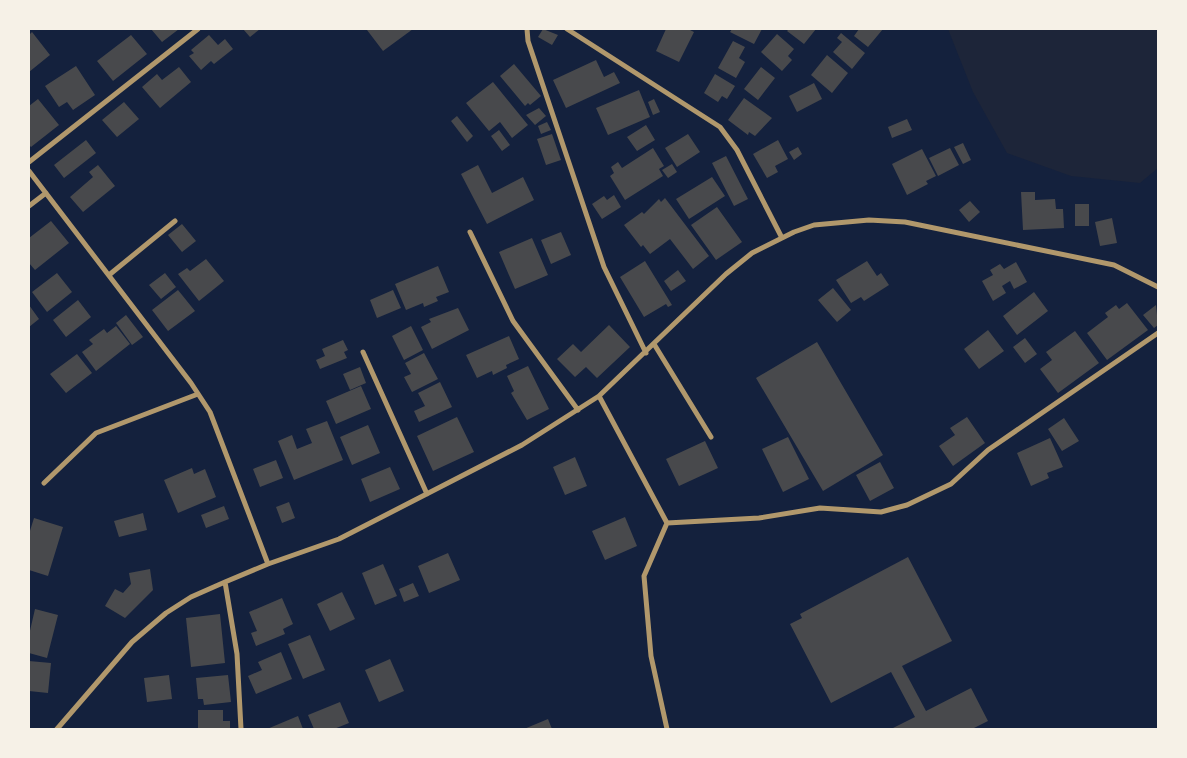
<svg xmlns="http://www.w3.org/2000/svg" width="1187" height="758" viewBox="0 0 1187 758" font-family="'Open Sans',sans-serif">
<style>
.green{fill:#1d2539}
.building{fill:#48494c}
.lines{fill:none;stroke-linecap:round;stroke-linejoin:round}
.minor{stroke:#b1986c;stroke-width:5}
</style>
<rect width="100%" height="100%" fill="#14213d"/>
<path class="green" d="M948 29H1158V168L1140 183 1071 176 1007 153 973 92Z"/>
<path class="building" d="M151 29H179L162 42Z
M243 29H260L250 37Z
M369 29H413L383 51 367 30Z
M543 29 558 35 552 45 538 37Z
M666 29H688L694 32 679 62 656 51Z
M732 29H762L754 44 730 32Z
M789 29H816L804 44 787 31Z
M859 29H883L868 47 854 36Z
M32 32 50 55 29 72V35Z
M841 33 865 53 852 69 833 52 842 42 837 38Z
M777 34 794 49 788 56 792 60 782 71 761 52Z
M131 35 147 54 113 81 97 61Z
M209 35 218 45 225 39 233 49 214 64 211 61 201 70 189 56 194 53 191 50Z
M733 41 745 47 739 58 745 62 736 78 718 68Z
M827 55 848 73 832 93 811 75Z
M596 60 604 77 614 72 620 83 566 108 553 80Z
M514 64 541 96 530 105 528 103 525 106 500 76Z
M76 66 95 95 73 110 67 102 59 107 45 86Z
M179 67 191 82 160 108 142 87 157 74 162 80Z
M761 67 775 78 758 100 744 89Z
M715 74 735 86 727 99 722 96 718 102 704 93Z
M493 82 528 125 512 138 500 122 489 131 466 103Z
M814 83 822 99 797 112 789 96Z
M639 90 650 117 608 135 596 108Z
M744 98 772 118 755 136 749 132 748 135 728 120Z
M38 99 59 125 31 147 29 145V106Z
M654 99 660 112 653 115 648 102Z
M124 102 139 119 117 137 102 120Z
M539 108 546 116 535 125 526 115Z
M457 116 473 136 467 142 451 121Z
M907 119 912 130 892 138 888 127Z
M547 122 551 130 541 134 538 126Z
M646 125 655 140 637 151 627 137Z
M499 130 510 145 502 151 491 136Z
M552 134 561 160 546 165 537 139Z
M688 134 700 152 677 167 665 148Z
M86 140 96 153 64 178 54 165Z
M778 140 788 159 775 166 778 172 767 178 753 154Z
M963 143 971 160 963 164 954 147Z
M798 147 802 154 794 160 789 152Z
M653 148 664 166 659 169 663 176 625 200 610 176 614 173 611 167 618 162 622 168Z
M950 148 959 165 938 176 929 158Z
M922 149 936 176 926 181 928 184 907 195 892 164Z
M726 156 748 199 734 206 712 163Z
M672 164 677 172 668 178 662 170Z
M98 165 115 186 83 212 70 197 93 177 89 172Z
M478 165 492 193 523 177 534 200 487 224 461 174Z
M712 177 725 196 689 219 676 199Z
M1021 192H1035V200L1055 199 1056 209H1063L1064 228 1023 230Z
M614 195 621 207 602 219 592 204 604 196 607 200Z
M665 198 709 256 693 269 670 239 650 254 643 245 641 247 624 225 642 212 644 214 659 199 661 202Z
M970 201 980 212 969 222 959 210Z
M1075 204H1089V226H1075Z
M717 207 742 242 716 260 691 225Z
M1112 218 1117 243 1100 246 1095 222Z
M51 221 69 243 35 270 29 263V238Z
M182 224 196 241 182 252 168 235Z
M561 232 571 255 551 264 541 240Z
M532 238 548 275 515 289 499 252Z
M206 259 224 281 199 301 178 274 187 268 190 271Z
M645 261 672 305 668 307 666 304 644 317 620 277Z
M867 261 877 276 881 273 889 285 864 301 861 297 851 303 836 280Z
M1016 262 1027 282 1014 289 1010 281 1002 286 1006 293 993 301 982 281 993 275 990 270 1000 264 1004 269Z
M438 266 449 292 436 297 438 301 424 307 423 303 406 310 395 284Z
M678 270 686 281 671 291 664 281Z
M57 273 72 292 47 312 32 292Z
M165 273 176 287 161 299 149 285Z
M833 288 851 310 837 322 818 300Z
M178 290 195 311 168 331 152 310Z
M393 290 401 308 377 318 370 300Z
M1034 292 1048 311 1017 335 1003 316Z
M78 300 91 317 66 337 53 320Z
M1127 303 1148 330 1107 360 1087 333 1108 317 1105 313 1116 305 1119 309Z
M29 305 39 319 29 327Z
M1156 305 1158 325 1154 328 1143 315Z
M458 308 469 330 432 349 421 327 431 322 429 319Z
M126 315 143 337 132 345 116 323Z
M609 325 630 347 597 378 586 367 575 377 557 359 573 344 581 352Z
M116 326 130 344 96 371 82 352 93 344 89 340 104 329 107 333Z
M411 326 423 350 404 360 392 336Z
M988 330 1004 351 979 369 964 349Z
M1075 331 1099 363 1058 393 1040 369 1052 360 1046 352Z
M509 336 519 359 506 365 507 368 493 375 492 371 477 378 466 355Z
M1025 338 1037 354 1025 363 1013 347Z
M343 340 348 350 344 352 347 358 320 369 316 360 325 356 322 349Z
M817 342 883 455 823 491 756 378Z
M424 353 438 379 412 392 404 377 411 374 405 363Z
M77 354 92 373 66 393 50 374Z
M528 366 549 409 527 420 511 393 514 391 507 376Z
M360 367 366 383 350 390 343 374Z
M440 382 452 407 419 422 414 411 425 406 418 393Z
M361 386 371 409 336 424 326 401Z
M457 417 474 452 433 471 417 436Z
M967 417 985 443 953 466 939 446 955 435 950 428Z
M1064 418 1079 441 1062 451 1048 429Z
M327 421 343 460 294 480 278 441 292 435 297 449 312 443 306 429Z
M368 425 380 453 352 465 340 437Z
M788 437 809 479 783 492 762 449Z
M1050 438 1063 467 1047 473 1049 478 1031 486 1017 453Z
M705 441 718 468 679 486 666 459Z
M575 457 587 486 565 495 553 467Z
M276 460 283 478 260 487 253 469Z
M880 462 894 488 870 501 856 475Z
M390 467 400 489 370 502 361 479Z
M192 468 194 474 205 469 216 497 178 513 164 480Z
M289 502 295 518 282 523 276 507Z
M224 506 229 519 206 528 201 515Z
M143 513 147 530 119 537 114 521Z
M625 517 637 546 605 560 592 531Z
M34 518 63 527 48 576 29 570V534Z
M448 553 460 580 429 593 418 566Z
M908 557 952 641 902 666 926 711 971 688 988 721 972 729H891L915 717 891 672 831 703 790 624 802 618 800 614Z
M383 564 397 596 375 605 362 573Z
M150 569 153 590 125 618 105 606 115 589 123 593 131 584 129 573Z
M413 583 419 596 404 602 399 589Z
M342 592 355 619 330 631 317 604Z
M282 598 293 624 283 629 285 634 256 646 251 633 257 631 249 612Z
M35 609 58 615 47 658 29 653V635Z
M220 614 225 663 191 667 186 618Z
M310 635 325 670 303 679 288 644Z
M281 652 292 679 256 694 248 676 262 670 258 662Z
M390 659 404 691 379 702 365 670Z
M29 661 51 663 48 693 29 691Z
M169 675 172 699 147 702 144 678Z
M228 675 231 702 204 705 203 699H198L196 678Z
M340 702 349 723 334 729H314L308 715Z
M198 710H223V721H230V729H198Z
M298 716 303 729H267Z
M548 719 552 729H524Z"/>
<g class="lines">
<path class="minor" d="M527 29 528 41 604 267 646 353
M567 29 720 127 737 150 782 238
M29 162 198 29
M29 171 191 383 210 412 268 564
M29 206 46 193
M470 232 513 321 578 410
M109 275 175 221
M654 344 711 437
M363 352 427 494
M599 396 667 523 644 576 651 656 667 729
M44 483 96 433 198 394
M667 523 759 518 820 508 881 512 907 505 951 484 988 450 1158 333
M225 582 237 654 241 729
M57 729 132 642 166 613 191 597 225 582 268 564 339 539 522 445 599 396 726 274 752 253 794 232 814 225 869 220 905 222 1114 265 1158 287"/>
</g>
<rect width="1187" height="758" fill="none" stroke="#f6f1e7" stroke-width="60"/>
</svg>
